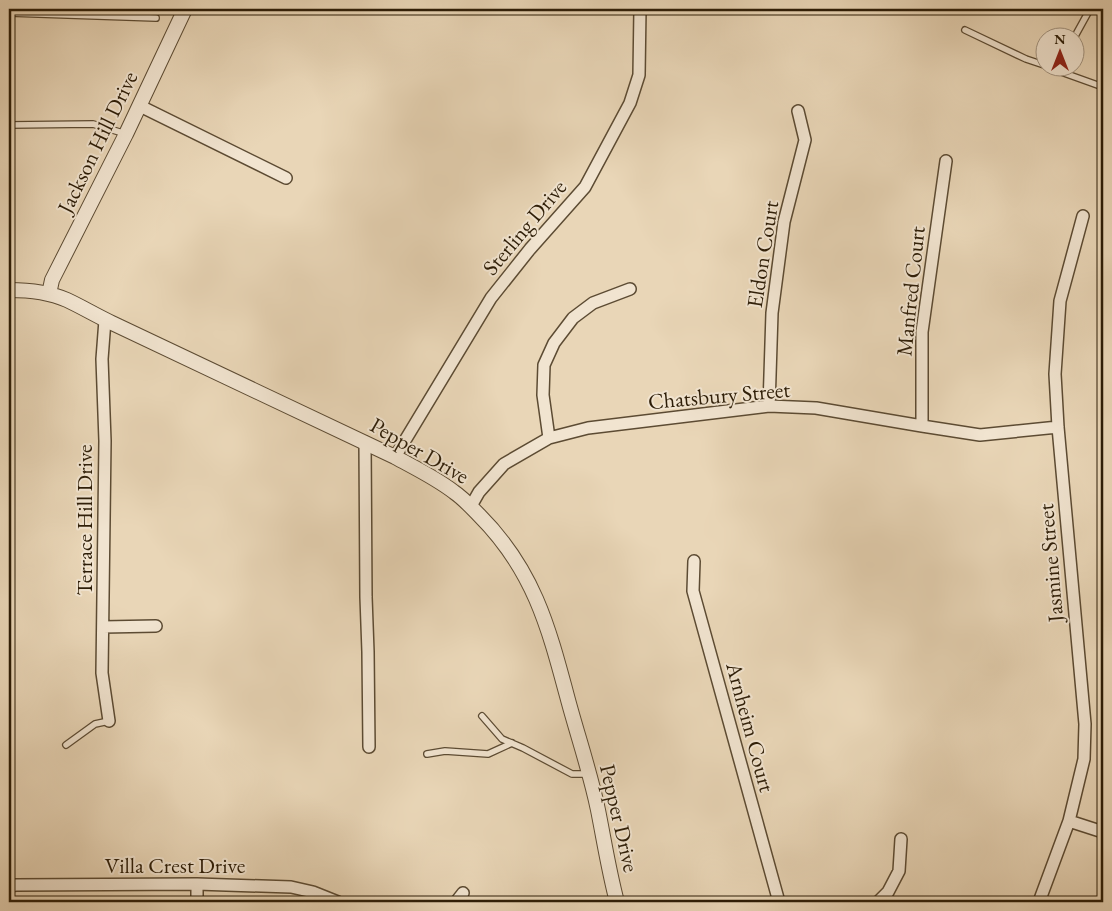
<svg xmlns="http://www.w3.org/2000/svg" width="1112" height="911" viewBox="0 0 1112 911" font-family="'EB Garamond',serif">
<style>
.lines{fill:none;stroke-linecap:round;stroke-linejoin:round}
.service-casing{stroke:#5c4b33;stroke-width:8}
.minor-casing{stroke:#5c4b33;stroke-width:14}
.tertiary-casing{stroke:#5c4b33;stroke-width:16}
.service{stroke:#f1e4d0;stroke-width:5.5}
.minor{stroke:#f1e4d0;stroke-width:11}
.tertiary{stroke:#f1e4d0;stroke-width:14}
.labels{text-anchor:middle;stroke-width:4;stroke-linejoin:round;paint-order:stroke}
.street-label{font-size:22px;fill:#2d1d07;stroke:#f1e4d0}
</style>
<rect width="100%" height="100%" fill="#e9d6b7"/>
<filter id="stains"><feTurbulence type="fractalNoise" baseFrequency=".004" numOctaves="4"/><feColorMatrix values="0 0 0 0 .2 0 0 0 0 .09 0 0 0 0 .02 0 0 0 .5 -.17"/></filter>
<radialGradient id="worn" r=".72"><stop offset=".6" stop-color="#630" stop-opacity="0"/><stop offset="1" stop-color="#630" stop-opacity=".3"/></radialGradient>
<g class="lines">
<g class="service-casing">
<path id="service" d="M9 13 156 18
M965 30 1026 59 1044 65
M1074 38 1090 9
M1050 68 1103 87
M9 125 93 124 126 134
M482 716 502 739 523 748 572 774H589
M66 745 95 724 109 721
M427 754 445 751 488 754 512 743"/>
</g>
<g class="minor-casing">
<path id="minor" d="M140 106 286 178
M105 320 102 359 105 441 102 673 109 721
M769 406 772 313 784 222 805 140 798 111
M922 426V332L946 161
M549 438 543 395 544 365 554 343 573 318 593 303 630 289
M365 442 366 597 368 652 369 747
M395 457 491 298 530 249 585 187 630 103 639 75 640 9
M471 506 479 492 504 464 549 438 588 428 769 406 816 408 922 426 980 435 1058 427
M694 561 693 591 779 902
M103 627 156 626
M1069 821 1103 832
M197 884V902
M9 886 16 885 197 884 291 887 313 892 338 902
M456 902 463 893
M878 902 888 892 899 871 901 839
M1039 902 1069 821 1084 759 1085 724 1058 427 1055 374 1060 301 1083 216"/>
</g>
<g class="tertiary-casing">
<path id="tertiary" d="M9 290C28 290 49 292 67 300 82 307 97 316 112 323L395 457C415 468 436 478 454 492 463 498 471 507 479 515 533 569 548 625 567 696 577 734 590 771 598 810 604 840 609 872 617 902
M49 294 52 280 126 134 185 9"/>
</g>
<use href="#service" class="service"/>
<use href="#minor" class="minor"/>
<use href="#tertiary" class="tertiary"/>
</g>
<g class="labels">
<g class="street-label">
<text transform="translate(97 142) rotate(-64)" y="8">Jackson Hill Drive</text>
<text transform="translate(524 227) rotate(-50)" y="8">Sterling Drive</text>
<text transform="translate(762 254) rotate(-81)" y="8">Eldon Court</text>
<text transform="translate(910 291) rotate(-84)" y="8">Manfred Court</text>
<text transform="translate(719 395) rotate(-5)" y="8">Chatsbury Street</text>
<text transform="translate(420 450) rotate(30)" y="8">Pepper Drive</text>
<text transform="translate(84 520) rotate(-90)" y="8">Terrace Hill Drive</text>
<text transform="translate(1050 563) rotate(-95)" y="8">Jasmine Street</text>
<text transform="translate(751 727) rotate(75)" y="8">Arnheim Court</text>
<text transform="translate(620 818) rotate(77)" y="8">Pepper Drive</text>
<text x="175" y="873">Villa Crest Drive</text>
</g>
</g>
<rect width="1112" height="911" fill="none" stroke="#e9d6b7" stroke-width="30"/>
<rect x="10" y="10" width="1092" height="891" fill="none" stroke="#2d1d07" stroke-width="2.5"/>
<rect x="15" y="15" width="1082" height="881" fill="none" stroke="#2d1d07"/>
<g transform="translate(1060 52)"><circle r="24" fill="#f1e4d0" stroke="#a39480"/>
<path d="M0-4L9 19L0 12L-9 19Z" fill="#8f2418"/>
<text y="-8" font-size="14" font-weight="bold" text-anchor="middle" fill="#2d1d07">N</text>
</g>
<rect width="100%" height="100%" filter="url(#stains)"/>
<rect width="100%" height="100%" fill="url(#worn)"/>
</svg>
